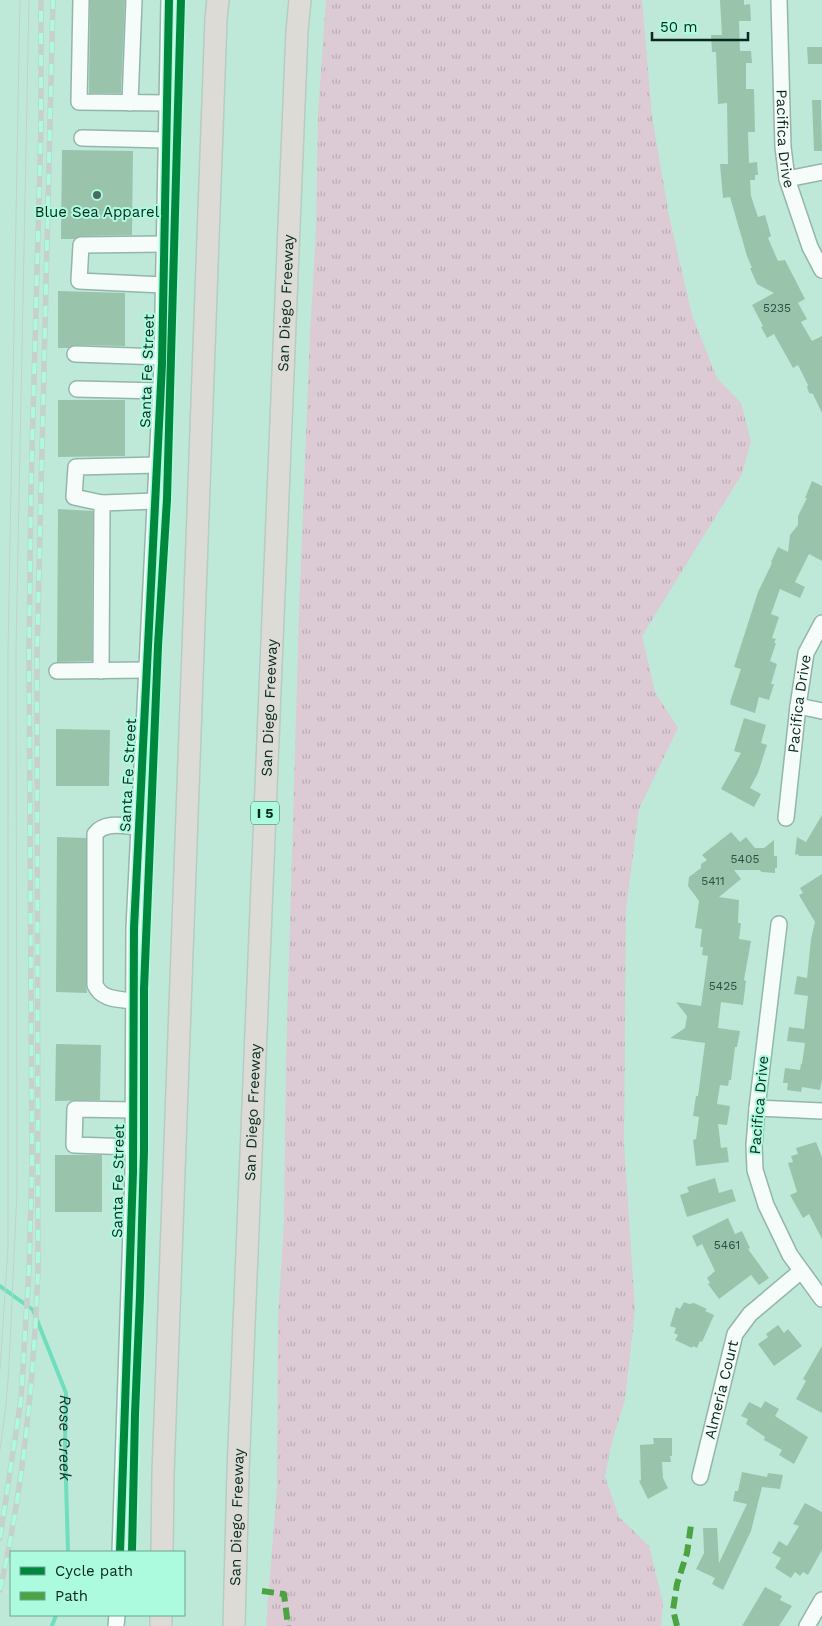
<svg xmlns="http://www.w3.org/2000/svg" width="822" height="1626" viewBox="0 0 822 1626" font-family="'Work Sans',sans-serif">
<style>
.grass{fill:url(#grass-tufts)}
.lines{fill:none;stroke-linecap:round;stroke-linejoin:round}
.stream{stroke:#70debc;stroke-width:4}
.building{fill:#99c4ab}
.minor-casing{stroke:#94b6aa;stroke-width:18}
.highway-casing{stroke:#b6ccc5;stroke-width:24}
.minor{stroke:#f5fcf9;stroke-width:15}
.highway{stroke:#dddbd5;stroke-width:21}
.tram{stroke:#c4d1cc;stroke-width:1}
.rail-casing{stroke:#c4d1cc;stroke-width:5.5}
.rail{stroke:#acfbde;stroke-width:4;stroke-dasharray:11;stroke-linecap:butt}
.quiet{stroke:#4ca341;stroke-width:6;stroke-dasharray:12 6;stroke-linecap:butt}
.cycleway-casing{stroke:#acfbde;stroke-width:11}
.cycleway{stroke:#00873e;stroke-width:8}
.poi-dot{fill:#486c60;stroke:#acfbde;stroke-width:2}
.labels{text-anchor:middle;stroke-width:4;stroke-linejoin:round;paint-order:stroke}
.number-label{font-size:12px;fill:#2c5042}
.shield{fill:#acfbde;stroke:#396858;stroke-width:1}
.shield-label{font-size:14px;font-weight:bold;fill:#08291f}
.street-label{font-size:15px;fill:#08291f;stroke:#acfbde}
.poi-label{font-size:15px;fill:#08291f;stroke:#acfbde}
.water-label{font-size:16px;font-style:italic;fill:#143127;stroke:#acfbde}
</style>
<defs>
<pattern id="grass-tufts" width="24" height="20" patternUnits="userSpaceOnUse" patternTransform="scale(1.25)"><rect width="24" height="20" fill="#dccad4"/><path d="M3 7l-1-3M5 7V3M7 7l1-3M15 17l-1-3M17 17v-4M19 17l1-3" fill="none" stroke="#bbaeb6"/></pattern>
</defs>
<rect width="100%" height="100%" fill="#bee9d9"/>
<path class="grass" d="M326 0H642L652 116 669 216 692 315 717 378 741 403 751 442 742 474 642 636 655 692 678 728 639 809 626 910 624 1142 635 1310 625 1400 612 1441 605 1477 619 1517 649 1546 663 1603 661 1626H266L277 1487 278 1317 284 1222 286 1060 299 614 310 334 316 232 318 114Z"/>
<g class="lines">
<g class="stream">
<path id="s1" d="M0 1286 33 1310 66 1393 65 1445 68 1552"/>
<path d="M52 1626 56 1615"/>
</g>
</g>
<path class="building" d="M90 0H125L121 93H89Z
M720 0H744V5L750 4 751 21H739L740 51H751L752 63H746V89H754L755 132H748L749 163 757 162 758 175H755V180H750L751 196 758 217 765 215 771 236 768 238 778 261 785 260 805 299 798 303 807 319 801 322 812 341 822 336V413L813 394 809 393 807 387 808 385 798 365 793 368 774 334 767 338 761 327 763 326 752 305 774 293 757 284 750 268H752L747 256 730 197 723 198 720 164H728L727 103 718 104 716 52H712L711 35H722Z
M807 47H822V64H808Z
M812 100H821L822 151H814Z
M62 150 133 151 132 235 81 236 74 239H61Z
M58 291 125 293V346L75 345 68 348H58Z
M58 400H125V456L58 457Z
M812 481 822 486V561L809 554 795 582 805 587 800 598 780 589 771 614 779 617 772 638 776 639 774 643H776L770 661 777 664 771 684H774L769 700 759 697 755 713 731 705 730 702 741 669 734 667 758 592 772 563 771 562 778 547 788 552 790 535 798 525V516L807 498H805Z
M58 509 93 511 92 661 57 662Z
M744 718 766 725 761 743 767 745 758 773 750 788 761 794 754 807 721 789 741 753 734 751Z
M56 729 110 730 109 786H56Z
M822 815V856H799L798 854 795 855 797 837 806 842Z
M731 832 740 842 746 837 755 848H764L774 840V856H777V868H775V873L762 872 759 870H734L741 879 719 897 739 900 738 923H741L739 939 751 941 744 980 746 981 743 1005 721 1002 718 1028 740 1031 737 1047H735L731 1080H729L728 1086 720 1085 717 1104 730 1106 727 1125 718 1124 721 1148 727 1147 729 1162 696 1166 693 1140 696 1139 699 1117 693 1116 696 1096H698L705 1043 670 1038 685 1028 687 1016 676 1002 701 1006 708 956 702 955 703 947H700L702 929 695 928 699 901 688 886 689 877 701 868V864L707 860 702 855Z
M57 837 86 838V985L87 993 56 992Z
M822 874V1080L820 1090 802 1087 801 1092 787 1090 788 1083H783L785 1068 800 1070 801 1064H802L805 1043 787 1041 789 1027 804 1029 808 996 794 994 797 976 807 978 811 939 815 922 799 895 803 893 800 888Z
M56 1044 101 1045 100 1100 55 1101Z
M816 1142 822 1157V1239L809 1214 803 1218 790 1195 797 1192 788 1163 793 1162 791 1156 798 1154 796 1148Z
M55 1155H102V1212H55Z
M715 1178 719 1193 732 1189 736 1201 687 1217 680 1195 689 1192 687 1187Z
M728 1218 735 1234 742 1231 750 1248 748 1249 769 1278 759 1285 751 1275 719 1299 708 1284 710 1283 707 1278 715 1271 702 1244 697 1247 692 1236Z
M684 1302 689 1304 694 1303 707 1309 705 1311 714 1315 702 1342 700 1341 697 1348 693 1346 692 1348 675 1340 678 1335 674 1333 676 1328 670 1326 676 1307 680 1309Z
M778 1325 784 1333 788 1329 802 1346 774 1366 758 1344 768 1337 766 1334Z
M822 1346V1413L796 1399 806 1381 803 1379Z
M765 1401 779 1409 775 1416 808 1437 794 1464 779 1455 782 1450 764 1440 765 1437 746 1424 748 1419 741 1416 749 1402 761 1408Z
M653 1438H672V1456H670L671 1462H662L663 1478 668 1488 648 1499 639 1481 641 1480 640 1445 654 1444Z
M742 1472 767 1477 768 1473 783 1475 780 1489 762 1487 751 1531 723 1590 712 1584 715 1578 696 1569 704 1553 703 1528H717L719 1563 747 1504 733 1501 735 1491H738Z
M805 1503 822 1512V1550L808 1575 803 1572 800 1576 795 1572 791 1578 775 1568 781 1558 772 1553 779 1541 787 1546 799 1526 793 1524Z
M765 1587 782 1596 780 1600 792 1606 779 1626H742Z"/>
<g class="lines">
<g class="minor-casing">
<g id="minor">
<path d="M81 0 79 102 167 103"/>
<path id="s2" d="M779 0 783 147 787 179 810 247 822 270"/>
<path d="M130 103 134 0"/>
<path d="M82 138 166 140"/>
<path d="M787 179 822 172"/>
<path d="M163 285 79 281 81 245 164 244"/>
<path d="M75 354 162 357"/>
<path d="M77 389 160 391"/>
<path d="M102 503 74 497 76 467 157 465"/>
<path d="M57 671 146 670"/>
<path d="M101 671 102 503 155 501"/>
<path d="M798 706 822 711"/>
<path id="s3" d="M786 818 798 706 806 653 822 623"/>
<path d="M779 924 757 1108 754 1145 755 1170 766 1205 790 1255 822 1299"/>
<path d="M133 1001C118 999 102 1000 95 985V834C105 821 124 826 139 827"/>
<path d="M757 1108 822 1111"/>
<path d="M133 1110 75 1109 74 1145 133 1147"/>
<path id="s4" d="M700 1477 735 1334 750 1314 801 1271"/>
<path d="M120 1552 133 1172 134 928 162 364 169 0"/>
<path d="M116 1626 117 1615"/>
<path d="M807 1626 822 1600"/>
</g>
</g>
<g class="highway-casing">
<g id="highway">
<path d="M162 1552 163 1474 216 19 218 0"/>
<path d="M161 1626V1615"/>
<path id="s5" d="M234 1626 238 1472 297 31 300 0"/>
</g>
</g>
<use href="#minor" class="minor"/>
<use href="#highway" class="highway"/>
<path class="tram" d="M0 1370 8 1248V652L20 0
M0 1450 6 1405 9 1366 17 1191 16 649 29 0"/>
<g class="rail-casing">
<path id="rail" d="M0 1538 21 1399 29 1270 32 1164 29 654 31 488 41 127V0
M0 1590C24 1485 34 1377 38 1270L37 654 53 0"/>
</g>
<use href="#rail" class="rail"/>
<path class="quiet" d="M262 1591 284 1594 288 1626
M677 1626 673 1610 677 1584 687 1553 691 1525"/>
<g class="cycleway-casing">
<path id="cycleway" d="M120 1552 133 1172 134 928 162 364 169 0
M132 1552 135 1414 140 1296 144 1151V989L158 646 167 499 181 0"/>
</g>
<use href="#cycleway" class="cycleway"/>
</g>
<circle class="poi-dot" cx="97" cy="195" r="5"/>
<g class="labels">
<g class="number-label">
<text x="777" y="312">5235</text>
<text x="745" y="863">5405</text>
<text x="713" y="885">5411</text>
<text x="723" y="990">5425</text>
<text x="727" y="1249">5461</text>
</g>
<rect class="shield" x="251" y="801.5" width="28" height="23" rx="4"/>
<g class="shield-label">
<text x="265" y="818">I 5</text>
</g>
<g class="street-label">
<text dy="5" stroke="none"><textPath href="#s2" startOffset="139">Pacifica Drive</textPath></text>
<text dy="5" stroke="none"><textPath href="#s5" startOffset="1324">San Diego Freeway</textPath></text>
<text transform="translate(147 371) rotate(-88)" y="5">Santa Fe Street</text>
<text dy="5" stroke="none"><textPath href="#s3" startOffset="115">Pacifica Drive</textPath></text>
<text dy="5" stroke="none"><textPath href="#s5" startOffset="919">San Diego Freeway</textPath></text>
<text transform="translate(128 775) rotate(-87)" y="5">Santa Fe Street</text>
<text transform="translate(759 1105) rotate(-85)" y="5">Pacifica Drive</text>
<text dy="5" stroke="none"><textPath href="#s5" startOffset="514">San Diego Freeway</textPath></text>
<text transform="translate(118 1181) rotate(-89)" y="5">Santa Fe Street</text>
<text dy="5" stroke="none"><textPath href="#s4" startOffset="90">Almeria Court</textPath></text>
<text dy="5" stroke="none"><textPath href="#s5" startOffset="109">San Diego Freeway</textPath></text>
</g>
<g class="poi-label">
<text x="97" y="217">Blue Sea Apparel</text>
</g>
<g class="water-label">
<text dy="6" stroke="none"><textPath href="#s1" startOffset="175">Rose Creek</textPath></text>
</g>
</g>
<rect x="10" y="1551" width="175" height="65" fill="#acfbde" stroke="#6aa792"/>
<rect x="20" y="1567" width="25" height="8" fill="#00873e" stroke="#6aa792"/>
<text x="55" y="1576" font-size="15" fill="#08291f">Cycle path</text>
<rect x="20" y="1592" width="25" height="8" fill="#4ca341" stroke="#6aa792"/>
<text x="55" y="1601" font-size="15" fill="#08291f">Path</text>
<path d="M652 32v8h96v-8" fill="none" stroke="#08291f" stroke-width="2.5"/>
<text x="660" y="32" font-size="15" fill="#08291f" stroke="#acfbde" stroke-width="4" paint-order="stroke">50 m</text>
</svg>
